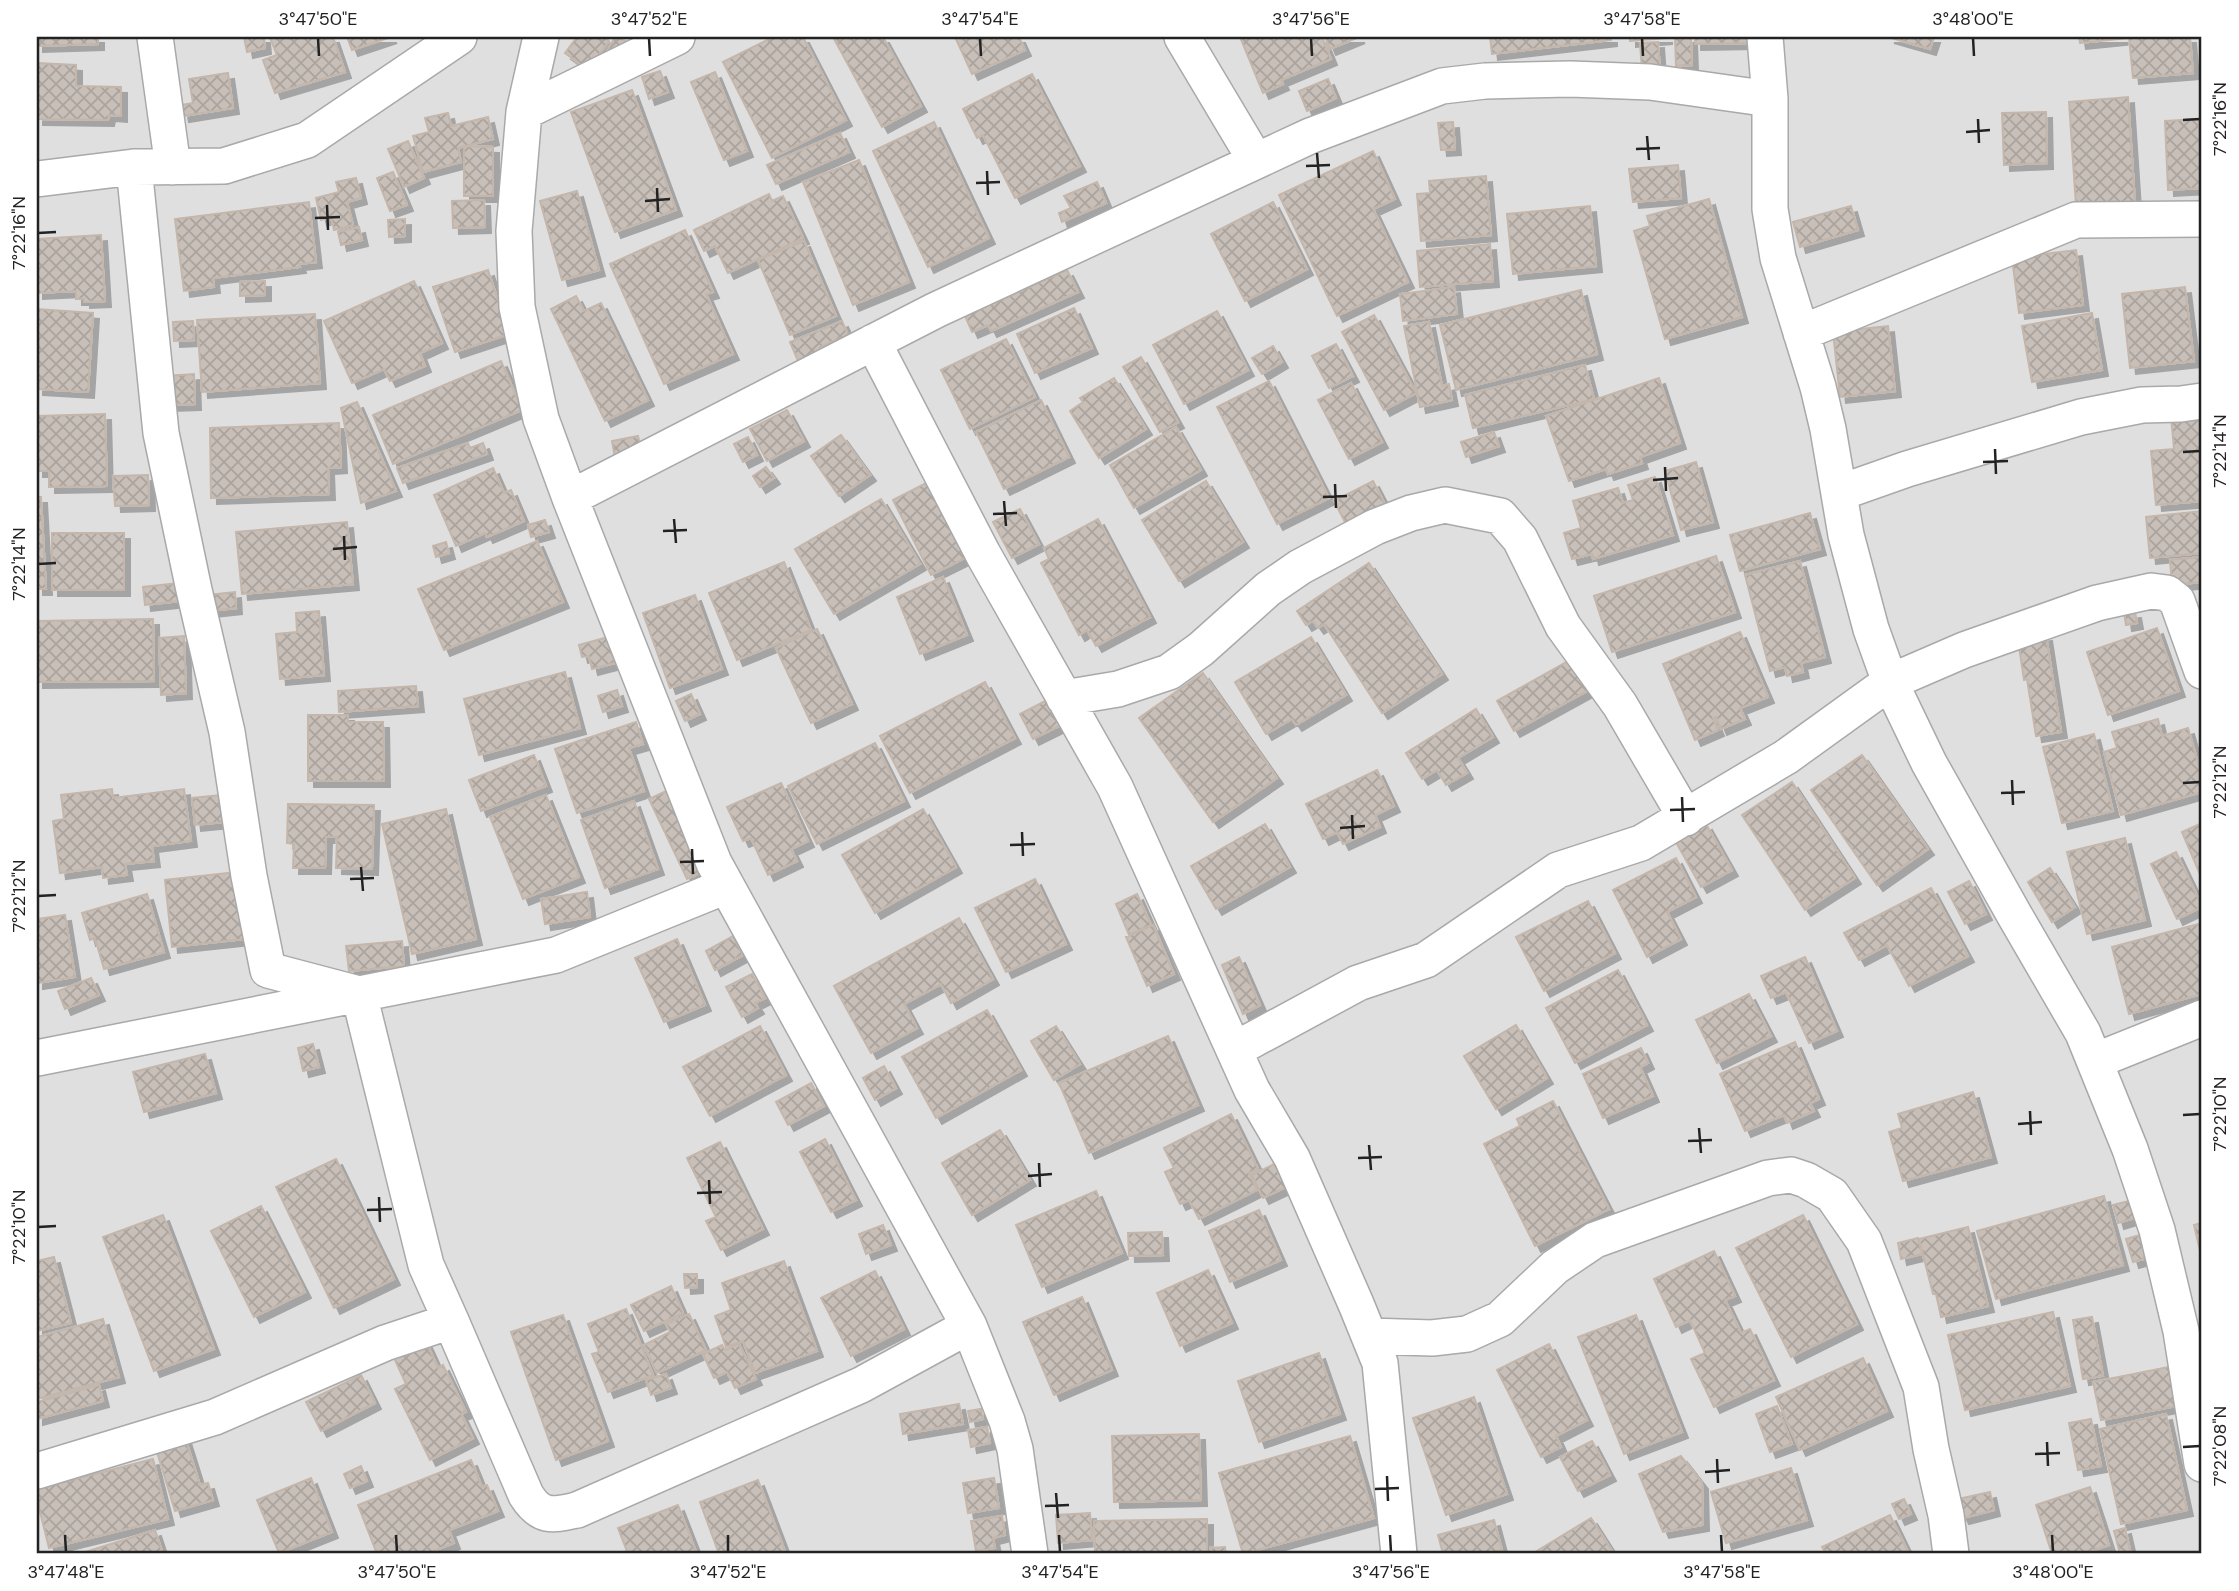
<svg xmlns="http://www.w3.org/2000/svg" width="2239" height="1591" viewBox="0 0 2239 1591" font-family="'DM Sans',sans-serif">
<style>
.residential{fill:#e0dfdf}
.building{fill:url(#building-cross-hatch);stroke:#c4b6ab;stroke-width:2;filter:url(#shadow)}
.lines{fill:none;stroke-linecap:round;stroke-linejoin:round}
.minor-casing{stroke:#a9a9a9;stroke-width:38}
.minor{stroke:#fff;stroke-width:35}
.ticks{fill:none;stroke:#222;stroke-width:2.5}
.neatline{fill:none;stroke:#222;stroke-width:2.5}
.ticks-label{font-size:18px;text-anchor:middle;fill:#222}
</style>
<defs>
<pattern id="building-cross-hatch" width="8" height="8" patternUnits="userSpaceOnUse" patternTransform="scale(1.75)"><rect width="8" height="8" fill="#c7bfb8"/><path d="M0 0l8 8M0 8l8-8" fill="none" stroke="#aba49e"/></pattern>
<filter id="shadow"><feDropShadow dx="6" dy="6" stdDeviation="0" flood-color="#0004"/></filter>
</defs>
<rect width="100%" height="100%" fill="#f2efe9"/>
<path class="residential" d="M37 37H2202V1554H37Z"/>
<path class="building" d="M37 37H98V44L37 46Z
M244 37H264L265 48 247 52Z
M275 37H333L345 72 275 93 263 60 277 55 270 38Z
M347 37H391L352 50Z
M577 37H604L609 41 588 70 565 53Z
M615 37 628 42 619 58 607 51Z
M773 37H803L846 120 772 158 723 62Z
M833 37H883L921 106 882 127Z
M955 37H1019L1025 50 972 74Z
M1240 37H1322L1331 59 1281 80 1283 84 1263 93Z
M1325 37H1359L1330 49Z
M1490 37H1611V40L1492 54Z
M1630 37H1666V38L1630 41Z
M1675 37H1691L1692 65 1676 66Z
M1695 37H1752V43L1695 44Z
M1888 37H1934L1930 49Z
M2079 37H2190L2193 73 2133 78 2129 38 2080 43Z
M1658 42 1660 69 1642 70 1640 43Z
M37 63 76 65V86L121 87V116L109 115 108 120 37 119Z
M660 71 668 92 649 99 642 77Z
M715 72 747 151 724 160 691 82Z
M228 73 233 108 183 116 181 105 193 103 189 79Z
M1032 74 1080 166 1015 198 983 135 977 138 963 109Z
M1328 79 1336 98 1307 111 1299 91Z
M632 90 676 210 615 232 571 112Z
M2128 97 2135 202 2076 206 2069 102Z
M2046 112 2047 163 2004 165 2002 113Z
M448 113 451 126 488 117 493 139 458 148 461 162 423 172 413 136 429 132 425 118Z
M2199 119 2202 188 2168 190 2165 121Z
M934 122 989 238 928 267 873 151Z
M1453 122 1455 149 1441 150 1438 123Z
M840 133 849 152 776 184 767 165Z
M408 141 424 178 404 187 388 149Z
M464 146 493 147V196H464Z
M1373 151 1395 199 1373 209 1408 282 1337 316 1279 195Z
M859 160 909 282 853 305 803 182Z
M1678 165 1681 198 1633 202 1629 169Z
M393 172 407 205 390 211 377 178Z
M1486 176 1491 235 1421 241 1417 194 1430 193 1429 181Z
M356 178 361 198 347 202 353 225 334 230 331 217 321 220 316 198 339 192 336 182Z
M1097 182 1106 203 1062 222 1059 213 1071 208 1064 196Z
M577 191 599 270 562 280 540 201Z
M769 194 772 201 783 196 803 238 728 273 715 246 704 251 694 230Z
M1709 199 1742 317 1665 339 1634 231 1650 226 1647 216Z
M484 200 485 227 453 228 452 201Z
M309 202 316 262 299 264 300 267 213 278 214 287 184 291 175 219Z
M1273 202 1307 269 1245 301 1211 234Z
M1590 206 1596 266 1513 274 1507 214Z
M1851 206 1858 230 1800 247 1793 222Z
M405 219V236L389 237 388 220Z
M359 227 362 240 341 245 338 232Z
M685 230 713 292 706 294 733 354 664 384 610 264Z
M101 235 105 301 84 302V299H76V291L37 293V239Z
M804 241 836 316 790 335 758 260Z
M1490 244 1493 281 1420 287 1417 251Z
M2076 250 2083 305 2019 313 2012 258Z
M488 270 509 334 455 352 433 287Z
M1067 270 1078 292 991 331 988 325 972 332 965 316Z
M265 281V295L240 296V282Z
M414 281 442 343 420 353 425 366 390 381 384 369 352 383 324 321Z
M1454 287 1457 314 1403 321 1400 294Z
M2185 287 2194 361 2130 368 2122 294Z
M1581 290 1597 354 1456 390 1440 325Z
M576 296 584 311 601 303 648 400 605 421 551 309Z
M1074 308 1092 348 1035 373 1017 334Z
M37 309 93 313 88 392 37 389Z
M1217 311 1248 370 1184 404 1153 345Z
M2092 313 2102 370 2032 382 2022 326Z
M315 314 320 383 202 392 197 320Z
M1374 315 1416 393 1384 410 1342 332Z
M193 321 194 340 174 341 173 322Z
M842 321 848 335 820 347 825 358 801 368 790 342Z
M1429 322 1442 386 1449 384 1452 400 1420 407 1404 326Z
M1888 326 1895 391 1840 397 1833 332Z
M1006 339 1035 397 970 429 941 370Z
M1336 344 1353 376 1329 388 1312 356Z
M1273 346 1282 362 1262 374 1252 358Z
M1141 357 1178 422 1160 432 1123 367Z
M501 361 522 410 393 464 373 415Z
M1585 365 1594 399 1473 428 1465 395Z
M194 374 195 404 166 405 164 376Z
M1114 378 1146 429 1099 458 1070 411 1083 402 1080 398Z
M1659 378 1680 443 1640 457 1642 463 1608 474 1606 469 1569 481 1546 416Z
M1269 381 1329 498 1277 524 1217 407Z
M1351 383 1382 442 1349 459 1318 400Z
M1041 400 1069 457 1004 489 976 432Z
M357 402 396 491 361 503 341 408Z
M787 410 804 441 767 461 750 429Z
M105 414 107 486 49 487V471H37V416Z
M2202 414V501L2156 505 2151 451 2174 449 2171 417Z
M339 423 341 467 328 468 329 494 211 498 210 428Z
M1176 427 1201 470 1134 508 1110 465Z
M1494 432 1499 446 1466 457 1461 442Z
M841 435 870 475 839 496 811 456Z
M638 436 642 454 615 458 612 441Z
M748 437 757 455 743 462 734 444Z
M468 443 470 448 483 443 487 454 403 483 397 468Z
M1696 462 1713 522 1681 530 1665 471Z
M766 467 774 478 760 487 753 476Z
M493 468 504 493 511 490 524 521 487 537 485 533 456 546 434 495Z
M148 475 149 505 115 506 113 476Z
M1655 477 1673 535 1593 559 1592 554 1572 559 1564 533 1581 528 1573 501 1618 488 1623 503 1633 500 1628 485Z
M930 481 969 556 931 575 893 500Z
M1206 481 1243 542 1179 581 1142 520Z
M1373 481 1386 506 1347 526 1334 501Z
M37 497H41L46 589H37Z
M881 499 920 564 834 614 795 549Z
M1020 509 1039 544 1012 558 993 522Z
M2202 511V553L2150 558 2146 517Z
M1810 513 1820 549 1740 571 1730 535Z
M1098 519 1150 617 1096 646 1087 630 1079 635 1041 563 1049 559 1044 548Z
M545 520 549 532 531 537 528 525Z
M347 522 353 584 242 594 236 532Z
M52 533H124V590H52Z
M537 541 563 602 444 650 418 589Z
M446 542 449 553 436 557 433 546Z
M1716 556 1735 612 1612 652 1594 596Z
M2202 557V582L2172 585 2170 560Z
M1800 561 1825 657 1801 663 1803 672 1787 676 1785 667 1770 671 1745 575Z
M784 562 811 630 737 660 709 593Z
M1369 563 1442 674 1382 713 1324 624 1318 628 1313 621 1306 625 1297 611Z
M943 577 967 635 920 654 897 597Z
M178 583 180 601 145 605 143 587Z
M235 592 236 608 210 611 208 595Z
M695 595 722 669 670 688 643 613Z
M319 611 324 675 280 679 276 634 297 632 296 613Z
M2135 612 2137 623 2126 625 2124 613Z
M153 619 154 681 37 682V621Z
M2157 628 2179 691 2108 715 2087 652Z
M817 629 852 704 811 723 776 648Z
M1740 632 1768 697 1740 708 1745 719 1721 729 1716 717 1713 718 1718 730 1695 740 1663 664Z
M2046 635 2061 732 2036 736 2027 679 2024 680 2018 640Z
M184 636 186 693 161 695 159 638Z
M608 637 615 663 592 669 589 656 582 657 579 645Z
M1311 637 1346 695 1296 725 1292 719 1266 734 1235 682Z
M1577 656 1594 687 1514 731 1497 701Z
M565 672 580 728 479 755 464 699Z
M1203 673 1277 778 1213 822 1139 718Z
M985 682 1015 738 910 793 880 736Z
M416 686 418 706 339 712 338 691Z
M617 690 622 706 603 712 598 696Z
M691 694 700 714 685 721 676 701Z
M1047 700 1061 725 1033 739 1020 714Z
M1476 709 1493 737 1458 758 1467 773 1446 785 1437 770 1422 779 1406 753Z
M308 715H348V722H383L384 781H308Z
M2158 719 2162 736 2188 728 2202 777V792L2121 815 2104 752 2117 748 2112 732Z
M636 722 643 744 629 748 644 791 577 813 555 749Z
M2094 734 2113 811 2062 823 2043 747Z
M875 743 904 801 817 844 788 786Z
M534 755 546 786 481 811 469 780Z
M1862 755 1928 849 1877 885 1811 790Z
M1377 770 1394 806 1375 815 1380 827 1343 844 1337 832 1323 839 1306 804Z
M1792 782 1855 878 1805 910 1742 815Z
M781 783 808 841 791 849 797 861 768 875 751 838 743 841 727 807Z
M112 789 113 798 184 789 191 841 152 846 154 861 125 864 127 875 103 878 102 867 60 873 53 821 64 819 61 795Z
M666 791 704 871 687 879 649 799Z
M221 795 224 822 195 825 192 798Z
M546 795 579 877 523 899 490 817Z
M634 801 658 869 605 888 581 820Z
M288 804 374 805 372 869 336 868 337 837H326L325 868H293L294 844 287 843Z
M446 809 476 939 412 954 382 824Z
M923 809 956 867 875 913 842 855Z
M2202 823V879L2182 832Z
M1265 824 1290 867 1216 909 1191 866Z
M1706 824 1732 870 1701 887 1676 842Z
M2125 838 2145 920 2087 934 2067 852Z
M2176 852 2202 906V907L2177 919 2151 864Z
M1676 858 1696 897 1667 912 1681 939 1647 957 1613 890Z
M2050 868 2075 907 2052 922 2028 882Z
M236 872 244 939 172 947 165 880Z
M1035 879 1066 944 1006 972 975 908Z
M1969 881 1986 914 1965 924 1948 892Z
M1931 888 1968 956 1909 986 1887 945 1859 960 1844 933Z
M587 892 590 917 545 924 541 899Z
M147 894 164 952 104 969 95 938 90 940 82 913Z
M1137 894 1151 925 1129 935 1116 904Z
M1588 901 1615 953 1544 991 1516 937Z
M65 915 75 977 37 983V919Z
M959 918 993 979 951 1003 941 984 904 1004 917 1028 871 1053 834 986Z
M2202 923V994L2129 1014 2112 947Z
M1153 925 1174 974 1147 986 1126 937Z
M733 936 743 955 715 970 706 951Z
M677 939 705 1005 664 1022 635 958Z
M402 941 404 966 349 971 346 946Z
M1239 957 1260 1005 1243 1014 1222 965Z
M1805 957 1837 1031 1809 1043 1786 992 1771 998 1761 976Z
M1618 970 1647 1025 1575 1063 1546 1008Z
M752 974 765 998 755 1003 758 1008 742 1017 726 987Z
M91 978 99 995 65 1009 58 991Z
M1749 994 1771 1036 1717 1063 1696 1020Z
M987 1010 1021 1070 936 1118 902 1057Z
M1516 1025 1547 1078 1496 1109 1464 1056Z
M760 1026 786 1075 710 1116 683 1067Z
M1056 1026 1080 1064 1054 1080 1031 1041Z
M1168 1036 1198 1105 1089 1153 1059 1083Z
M1795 1042 1819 1099 1810 1103 1814 1111 1787 1123 1784 1115 1745 1131 1720 1074Z
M313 1044 319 1067 303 1071 298 1048Z
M1641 1048 1648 1063 1640 1067 1653 1096 1603 1118 1583 1074Z
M205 1054 216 1093 144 1112 133 1072Z
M884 1066 896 1088 875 1100 863 1078Z
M811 1083 824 1106 788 1125 776 1102Z
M1973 1092 1991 1157 1903 1181 1889 1132 1902 1128 1898 1114Z
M1553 1101 1609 1209 1535 1246 1484 1144 1520 1126 1517 1119Z
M1231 1114 1258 1169 1249 1173 1257 1190 1199 1219 1189 1200 1180 1204 1165 1172 1174 1168 1164 1148Z
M1000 1130 1030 1180 972 1215 942 1163Z
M825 1139 856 1200 831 1212 800 1152Z
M720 1142 763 1229 721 1250 706 1221 716 1217 687 1158Z
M336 1159 394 1279 334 1308 276 1187Z
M1274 1164 1286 1187 1263 1198 1252 1175Z
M1096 1191 1122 1253 1042 1287 1016 1225Z
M2104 1196 2123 1265 1996 1299 1977 1231Z
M2137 1199 2141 1216 2118 1223 2113 1205Z
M261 1206 305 1292 254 1317 211 1231Z
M1259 1210 1281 1260 1230 1282 1209 1231Z
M163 1215 214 1349 154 1371 103 1237Z
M1803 1215 1857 1324 1791 1357 1736 1248Z
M2202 1223V1254L2201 1255 2194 1225Z
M883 1225 891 1245 866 1254 859 1234Z
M1968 1227 1988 1306 1941 1317 1936 1294H1933L1919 1239Z
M1162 1232 1163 1255 1129 1256 1128 1233Z
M2140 1235 2147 1258 2133 1262 2126 1239Z
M1918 1238 1922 1254 1901 1259 1898 1243Z
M1714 1251 1735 1296 1725 1300 1741 1333 1750 1329 1774 1380 1714 1407 1691 1359 1705 1353 1690 1320 1676 1327 1654 1279Z
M54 1257 71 1323 37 1331V1261Z
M784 1261 817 1351 755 1373 743 1341 726 1347 715 1316 731 1310 722 1283Z
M1208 1270 1232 1323 1180 1346 1157 1293Z
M875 1271 904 1329 851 1356 821 1298Z
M684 1274H697V1287L685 1288Z
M671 1286 683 1313 644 1331 631 1305Z
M1082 1297 1112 1370 1054 1395 1023 1322Z
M626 1309 653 1375 608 1392 592 1354 599 1352 588 1324Z
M2053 1312 2070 1386 1965 1410 1948 1335Z
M689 1314 706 1350 657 1373 644 1345 670 1332 666 1324Z
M563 1315 608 1441 556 1460 511 1332Z
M1636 1315 1682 1432 1624 1454 1578 1337Z
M2092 1317 2103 1376 2083 1379 2073 1320Z
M103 1319 119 1377 37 1399V1337Z
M426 1342 438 1368 443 1365 466 1412 461 1414 473 1438 430 1460 395 1389 406 1384 394 1358Z
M739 1344 756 1379 735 1388 727 1372 714 1378 703 1354 722 1345 725 1350Z
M1549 1344 1587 1420 1556 1436 1561 1447 1541 1457 1497 1370Z
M1319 1353 1340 1414 1259 1442 1238 1381Z
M1863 1358 1887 1411 1800 1450 1776 1397Z
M2169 1367 2177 1406 2101 1420 2093 1382Z
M666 1374 671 1388 651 1395 646 1380Z
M361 1375 375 1403 321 1431 306 1402Z
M99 1385 103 1401 37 1419V1402Z
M1474 1397 1507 1494 1446 1515 1413 1418Z
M959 1404 963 1424 903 1434 900 1414Z
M1777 1406 1792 1444 1770 1452 1756 1414Z
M981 1409 983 1419 970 1422 968 1411Z
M2166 1414 2187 1510 2121 1524 2100 1429Z
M2091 1419 2101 1466 2078 1470 2069 1423Z
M987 1427 990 1443 971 1447 968 1430Z
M184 1434 200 1485 208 1483 213 1500 175 1511 154 1442Z
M1199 1434 1201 1500 1114 1502 1112 1436Z
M1350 1436 1374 1518 1243 1554 1219 1473Z
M1592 1441 1610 1475 1578 1491 1560 1457Z
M1681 1456 1702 1483 1703 1525 1663 1532 1639 1474Z
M153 1459 168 1519 49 1548 37 1500V1489Z
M471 1460 482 1487 487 1485 498 1511 449 1530 454 1543 426 1554H377L358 1505Z
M361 1466 367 1481 350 1488 344 1474Z
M1791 1468 1807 1520 1726 1543 1711 1492Z
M311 1478 332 1532 279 1553 257 1500Z
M994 1478 999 1508 968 1513 963 1483Z
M758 1480 786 1554H719L700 1502Z
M2090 1487 2109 1545 2082 1554H2052L2036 1505Z
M1990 1492 1994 1510 1963 1518 1954 1500Z
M1904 1499 1911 1514 1899 1519 1892 1504Z
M678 1505 697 1554H628L618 1528Z
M1090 1513 1092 1540 1058 1543 1056 1515Z
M1890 1515 1909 1554H1826L1822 1547Z
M1002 1516 1005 1535 993 1538 995 1548 976 1551 971 1521Z
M1591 1518 1614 1554H1532Z
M1207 1519V1554H1095L1094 1521Z
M1494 1520 1502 1550 1486 1554H1443L1438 1535Z
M2125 1528 2131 1554H2120L2114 1531Z
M155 1530 163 1554H79Z
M1225 1547 1226 1554H1210V1548Z"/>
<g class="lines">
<g class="minor-casing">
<path id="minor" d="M155 37 173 167
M541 37 524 112 514 231 517 307 541 419 570 498 714 863 969 1326 1007 1421 1015 1449 1030 1554
M1182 37 1256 161
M1765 37 1770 99V209L1778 258 1818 387 1828 429 1846 535 1871 629 1890 682 1929 763 2015 916 2083 1033 2130 1149 2157 1230 2181 1331 2202 1464
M524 112 677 37
M134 167 161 433 194 590 227 732 249 876 268 970 359 994
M37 179 134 167 224 166 307 140 459 37
M1801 333 2076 220 2202 219
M873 342 983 554 1115 787 1252 1090 1292 1158 1356 1304 1380 1363 1399 1554
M1839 493 1907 469 2081 417 2142 405 2181 404 2202 401
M570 498 936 310 1310 136 1442 86 1485 81 1570 79 1650 82 1770 99
M1064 698 1118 689 1169 672 1201 649 1268 589 1300 567 1375 527 1411 513 1445 505 1500 516 1520 539 1563 626 1620 705 1686 818
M359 994 426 1265 451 1321
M1234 1050 1358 983 1426 960 1558 870 1641 843 1786 757 1890 682 1964 650 2097 603 2151 591 2167 593 2177 601 2202 671
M37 1058 556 955 726 886
M2095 1061 2202 1018
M1369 1336 1432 1338 1467 1334 1500 1319 1555 1267 1595 1240 1768 1178 1791 1175 1806 1180 1832 1195 1864 1241 1921 1387 1931 1449 1946 1515 1951 1554
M37 1471 215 1417 385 1343 451 1321 526 1495C541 1519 553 1515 577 1510L861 1385 969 1326"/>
</g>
<use href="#minor" class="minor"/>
</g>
<path class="ticks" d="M318 38 319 56M649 38 650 56M980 38 981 56M1311 38 1312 56M1642 38 1643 56M1973 38 1974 56M1978 119 1979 143M2183 120 2200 119M1966 132 1990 130M1647 136 1649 160M1636 149 1660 148M1317 153 1319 178M1306 166 1330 165M987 171 988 195M976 183 1000 182M657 188 658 212M645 201 670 199M327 205 328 230M315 218 340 217M38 233 56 232M1995 449 1996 474M2183 452 2200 451M1983 462 2008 461M1665 467 1666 491M1653 480 1678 478M1335 484 1336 508M1323 497 1347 496M1004 501 1006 526M993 514 1017 513M674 519 676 543M663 531 687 530M344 536 345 560M333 549 357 547M38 564 56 563M2012 780 2013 805M2183 783 2200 782M2001 793 2025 792M1682 797 1683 822M1670 810 1695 809M1352 815 1353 839M1340 828 1365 826M1022 832 1023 856M1010 845 1035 844M692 849 693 874M680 862 704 861M361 867 363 891M350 879 374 878M38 896 56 895M2030 1111 2031 1135M2183 1115 2200 1114M2018 1124 2042 1122M1699 1128 1701 1153M1688 1141 1712 1140M1369 1145 1371 1170M1358 1158 1382 1157M1039 1163 1040 1187M1028 1176 1052 1174M709 1180 710 1204M697 1193 722 1192M379 1197 380 1222M367 1210 392 1209M38 1227 56 1226M2047 1442 2048 1466M2183 1447 2200 1446M2035 1454 2060 1453M1717 1459 1718 1483M1705 1472 1730 1470M1387 1476 1388 1501M1375 1489 1399 1488M1056 1493 1058 1518M1045 1506 1069 1505M65 1535 66 1552M396 1535 397 1552M728 1535V1552M1059 1535 1060 1552M1390 1535 1391 1552M1721 1535 1722 1552M2052 1535 2053 1552"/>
<rect width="2239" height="1591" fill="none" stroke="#ffffff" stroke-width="77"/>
<rect x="38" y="38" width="2162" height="1514" class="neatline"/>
<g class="ticks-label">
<text x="318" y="25">3°47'50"E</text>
<text x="649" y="25">3°47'52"E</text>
<text x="980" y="25">3°47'54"E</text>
<text x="1311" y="25">3°47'56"E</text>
<text x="1642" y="25">3°47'58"E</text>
<text x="1973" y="25">3°48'00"E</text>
<text transform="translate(2220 119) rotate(-90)" y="6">7°22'16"N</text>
<text transform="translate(19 233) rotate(-90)" y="6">7°22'16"N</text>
<text transform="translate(2220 451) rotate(-90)" y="6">7°22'14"N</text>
<text transform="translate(19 564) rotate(-90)" y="6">7°22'14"N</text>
<text transform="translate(2220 782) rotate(-90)" y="6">7°22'12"N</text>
<text transform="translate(19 896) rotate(-90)" y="6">7°22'12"N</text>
<text transform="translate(2220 1114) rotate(-90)" y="6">7°22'10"N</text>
<text transform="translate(19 1227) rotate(-90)" y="6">7°22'10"N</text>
<text transform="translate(2220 1446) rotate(-90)" y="6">7°22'08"N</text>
<text x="66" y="1578">3°47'48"E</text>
<text x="397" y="1578">3°47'50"E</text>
<text x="728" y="1578">3°47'52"E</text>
<text x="1060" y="1578">3°47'54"E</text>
<text x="1391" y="1578">3°47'56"E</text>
<text x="1722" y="1578">3°47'58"E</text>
<text x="2053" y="1578">3°48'00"E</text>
</g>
</svg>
